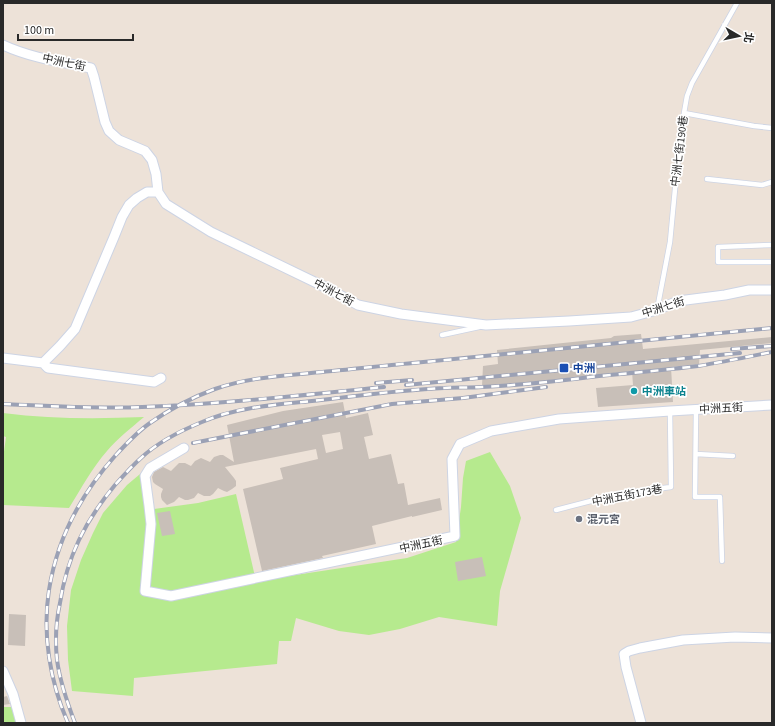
<svg xmlns="http://www.w3.org/2000/svg" width="775" height="726" viewBox="0 0 775 726" font-family="'Source Sans 3','Noto Sans TC',sans-serif">
<style>
.grass{fill:#b6ea8e}
.building{fill:#c8bfb8;fill-rule:evenodd}
.lines{fill:none;stroke-linecap:round;stroke-linejoin:round}
.service-casing{stroke:#cdd4e4;stroke-width:6}
.minor-casing{stroke:#cdd4e4;stroke-width:11}
.service{stroke:#fff;stroke-width:4.5}
.minor{stroke:#fff;stroke-width:9}
.rail-casing{stroke:#9ba1b5;stroke-width:4}
.rail{stroke:#fff;stroke-width:2.5;stroke-dasharray:8;stroke-linecap:butt}
.transit-dot{fill:#1a4fb4;stroke:#fff;stroke-width:1.5}
.culture-dot{fill:#0f9aa8;stroke:#fff;stroke-width:1.5}
.worship-dot{fill:#6b7280;stroke:#fff;stroke-width:1.5}
.labels{text-anchor:middle;stroke-width:3.5;stroke-linejoin:round;paint-order:stroke}
.street-label{font-size:11px;fill:#292929;stroke:#fff}
.transit-label{font-size:11px;font-weight:bold;fill:#164399;stroke:#fff;text-anchor:start}
.culture-label{font-size:11px;font-weight:bold;fill:#0d838f;stroke:#fff;text-anchor:start}
.worship-label{font-size:11px;font-weight:bold;fill:#5b616d;stroke:#fff;text-anchor:start}
</style>
<rect width="100%" height="100%" fill="#ede2d8"/>
<path class="grass" d="M3 413C50 419 97 419 144 417 131 428 118 438 107 451 92 468 81 489 69 508L3 505V459L6 437 3 436Z
M490 452 510 486 521 518 500 591 497 626 439 617 400 629 369 635 339 631 296 618 291 641H279L277 664 134 678 133 696 72 691 68 660 67 626 71 590 81 560 93 533 103 513 127 485 146 469 154 509 198 503 236 494 256 581 407 558 456 542 461 507 463 478 466 461Z
M3 707H13L16 723H3Z"/>
<path class="building" d="M641 334 643 349 772 337V343L700 350 699 364 671 367 673 402 598 407 596 388 633 385 632 371 495 386H482L483 366 498 364 497 350 611 338 614 336Z
M343 402 346 418 368 413 373 435 364 437 369 459 391 454 398 484 404 483 408 505 440 498 442 510 412 517V516L372 526 376 544 322 556 323 558 262 571 243 489 283 479 280 468 318 459 316 449 225 467 234 478 236 481V486L232 489 227 492 224 491 218 488 213 494 210 496H204L198 493 194 498 188 500H185L179 497 174 502 167 505 162 500 161 497V494L163 489 155 484 153 482 152 477 154 472 163 467 171 471 179 463H185L191 466 195 461 201 458 210 462 214 457 220 455H223L234 462 227 425 283 411ZM340 432 343 449 326 453 322 435Z
M170 511 175 534 162 536 157 513Z
M482 557 486 576 458 581 455 562Z
M9 614 26 615 25 646 8 645Z
M7 696 10 704 3 705V697Z"/>
<g class="lines">
<g class="service-casing">
<path id="service" d="M684 113 754 126 772 128
M707 179 762 185 772 182
M772 245 718 247V262H772
M657 310 670 242 677 168 684 113 687 96 692 83 737 3
M442 335 479 327
M696 410 695 497H720L722 561
M696 454 733 456
M556 510 618 494 671 487 670 411"/>
</g>
<g class="minor-casing">
<path id="minor" d="M3 45C31 58 61 62 91 68L94 77 105 122 109 131 119 140 145 151 152 160 156 174 158 192 166 204 211 232 327 288 358 305 401 314 486 325 569 321 631 317 657 310 678 301 725 295 749 290H772
M3 358 43 363 60 346 75 329 114 237 122 217 129 205 137 198 147 192H158
M43 363 48 368 154 382 161 378
M184 448 150 468 145 476 149 506 151 524 145 591 171 596 455 536 452 459 460 444 491 431 559 419 670 411 772 405
M3 671 13 694 21 723
M641 723 626 667 624 654 629 651 640 648 683 640 735 637 772 638"/>
</g>
<use href="#service" class="service"/>
<use href="#minor" class="minor"/>
<g class="rail-casing">
<path id="rail" d="M732 349 772 346
M376 383 412 380
M406 385 740 353
M3 404C49 406 96 409 142 407 223 404 304 395 384 387
M193 443 392 404 463 398 546 387
M68 723C50 682 42 634 49 590 57 539 81 494 115 456 126 444 137 432 150 423 170 409 193 397 215 389 246 378 279 376 311 373 345 370 379 366 413 363 533 352 652 339 772 328
M75 723C67 702 60 682 57 660 55 641 56 621 60 603 67 557 85 521 115 485 123 476 132 466 141 458 158 442 180 431 202 422 236 407 275 405 312 401 356 396 400 390 444 388 456 387 469 388 482 387 521 385 560 381 599 376 632 373 665 370 698 366 723 362 747 357 772 352"/>
</g>
<use href="#rail" class="rail"/>
</g>
<rect class="transit-dot" x="559" y="363" width="10" height="10" rx="2"/>
<circle class="culture-dot" cx="634" cy="391" r="4"/>
<circle class="worship-dot" cx="579" cy="519" r="4"/>
<g class="labels">
<g class="street-label">
<text transform="translate(64 62) rotate(12)" y="4">中洲七街</text>
<text transform="translate(679 151) rotate(-83)" y="4">中洲七街190巷</text>
<text transform="translate(334 292) rotate(28)" y="4">中洲七街</text>
<text transform="translate(663 307) rotate(-17)" y="4">中洲七街</text>
<text transform="translate(721 408) rotate(-3)" y="4">中洲五街</text>
<text transform="translate(627 495) rotate(-11)" y="4">中洲五街173巷</text>
<text transform="translate(421 544) rotate(-12)" y="4">中洲五街</text>
</g>
<g class="transit-label">
<text x="573" y="372">中洲</text>
</g>
<g class="culture-label">
<text x="642" y="395">中洲車站</text>
</g>
<g class="worship-label">
<text x="587" y="523">混元宮</text>
</g>
</g>
<rect width="775" height="726" fill="none" stroke="#292929" stroke-width="8"/>
<g transform="translate(739 36) rotate(99)" stroke="#ffffff" stroke-width="3" paint-order="stroke">
<path d="M0-3L7 15L0 10L-7 15Z" fill="#292929"/>
<text y="-6" font-size="11" font-weight="bold" text-anchor="middle" fill="#292929">北</text>
</g>
<path d="M18 34v6h115v-6" fill="none" stroke="#292929" stroke-width="2"/>
<text x="24" y="34" font-size="12" fill="#292929" stroke="#ffffff" stroke-width="3" paint-order="stroke">100 m</text>
</svg>
